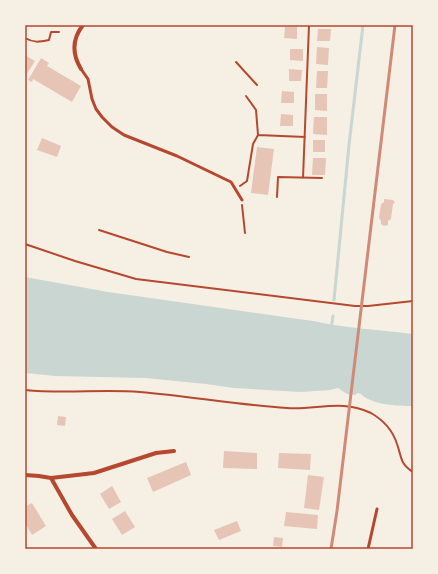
<svg xmlns="http://www.w3.org/2000/svg" width="438" height="574" viewBox="0 0 438 574" font-family="'Fira Sans',sans-serif">
<style>
.water{fill:#c9d6d2}
.lines{fill:none;stroke-linecap:round;stroke-linejoin:round}
.stream{stroke:#c9d6d2;stroke-width:3}
.building{fill:#e6c5b7}
.path{stroke:#b5482f;stroke-width:2}
.service{stroke:#b5482f;stroke-width:3}
.minor{stroke:#b5482f;stroke-width:4}
.rail{stroke:#cf8b77;stroke-width:3}
.neatline{fill:none;stroke:#b5482f;stroke-width:1.5}
</style>
<rect width="100%" height="100%" fill="#f6efe4"/>
<path class="water" d="M25 277 108 292 313 321C346 328 380 330 413 334V406C398 406 372 405 361 394L358 393 355 395 347 394 338 388 330 390 301 392 234 388 206 384 146 378 56 376 25 373Z"/>
<g class="lines">
<path class="stream" d="M334 300 349 145 363 25
M331 329 333 316"/>
</g>
<path class="building" d="M285 27H297V39L284 38Z
M318 29H331L330 41H317Z
M317 47 329 48 328 65 316 64Z
M290 49H303V61L290 60Z
M25 55 35 61 25 77Z
M41 58 49 63 47 66 81 86 72 102 33 79 32 82 28 80Z
M289 69 302 70 301 81H289Z
M317 71H328L327 88H316Z
M282 91 294 92V103H281Z
M315 94H327V111L315 110Z
M281 114 293 115V126H280Z
M314 117H327V135L313 134Z
M42 138 61 146 57 157 37 150Z
M313 140H325V152H313Z
M257 147 274 149 268 195 251 193Z
M313 158H326L325 175H312Z
M384 199 393 200 395 202 393 204 391 219 388 221V225L384 226 381 224V221L379 218 381 204 384 202Z
M58 416 66 417 65 426 57 425Z
M224 451 257 453V469L223 468Z
M279 453 311 454 310 470 278 468Z
M186 462 191 475 153 492 147 478Z
M308 475 324 477 319 510 304 508Z
M112 486 121 502 109 509 100 494Z
M32 503 46 526 32 535 25 523V507Z
M125 511 135 527 122 535 112 519Z
M286 512 318 515 317 529 284 526Z
M237 521 241 531 219 540 214 530Z
M274 537 283 538 282 547 273 546Z"/>
<g class="lines">
<path class="path" d="M25 38C34 43 39 42 49 40L51 32H59
M236 62 257 85
M258 135 305 137
M303 178 309 25
M240 186 247 181 253 144 258 135 256 110 246 96
M277 197 278 177 322 178
M242 205 245 233
M99 230 167 252 189 257
M25 244 75 261 136 279 355 306H368L413 301
M25 390C63 394 102 389 140 392 189 396 238 405 287 408 317 410 342 399 371 413 383 420 393 431 397 444 402 458 400 464 413 472"/>
<path class="service" d="M81 69 88 79 92 99 96 109 102 117 112 127 124 135 177 156 231 182 242 200
M368 549 377 509"/>
<path class="minor" d="M81 69C72 54 72 39 83 25
M25 475 39 476 51 478 72 515 96 549
M51 478 94 473 156 453 174 451"/>
<path class="rail" d="M331 549 337 511 395 25"/>
</g>
<rect width="438" height="574" fill="none" stroke="#f6efe4" stroke-width="52"/>
<rect x="26" y="26" width="386" height="522" class="neatline"/>
</svg>
